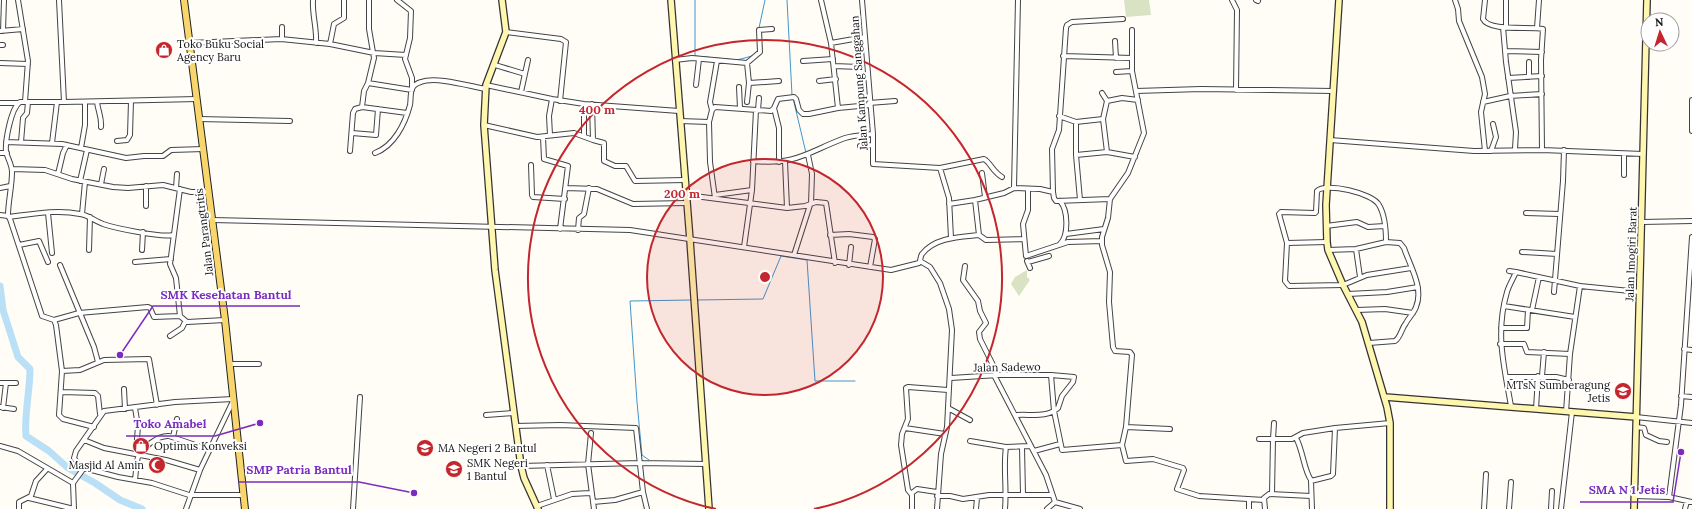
<svg xmlns="http://www.w3.org/2000/svg" width="1692" height="509" viewBox="0 0 1692 509" font-family="Lora,serif">
<style>
.cemetery{fill:#d9e3c4}
.lines{fill:none;stroke-linecap:round;stroke-linejoin:round}
.stream{stroke:#3f96cf;stroke-width:1}
.river{stroke:#b9e0f7;stroke-width:7}
.street-casing{stroke:#444;stroke-width:6}
.secondary-casing{stroke:#333;stroke-width:8}
.primary-casing{stroke:#222;stroke-width:8}
.street{stroke:#fff;stroke-width:4}
.secondary{stroke:#fff6b0;stroke-width:5.5}
.primary{stroke:#f9d66b;stroke-width:6}
.ring{fill:none;stroke:#c4262e;stroke-width:2}
.labels{text-anchor:middle;stroke-width:4;stroke-linejoin:round;paint-order:stroke}
.poi-label{font-size:11px;fill:#111;stroke:#fff;text-anchor:start}
.street-label{font-size:11px;fill:#111;stroke:#fff}
.centre{fill:#c4262e;stroke:#fff;stroke-width:2}
.ring-label{font-size:12px;text-anchor:middle;font-weight:bold;fill:#c4262e;stroke:#fff;stroke-width:4;stroke-linejoin:round;paint-order:stroke}
.leader{fill:none;stroke:#7b2cbf;stroke-width:1.5}
.callout-dot{fill:#7b2cbf;stroke:#fff;stroke-width:1.5}
.callout-label{font-size:12px;text-anchor:middle;font-weight:bold;fill:#7b2cbf;stroke:#fff;stroke-width:4;stroke-linejoin:round;paint-order:stroke}
</style>
<rect width="100%" height="100%" fill="#fffdf5"/>
<path class="cemetery" d="M1124 0H1149L1151 15 1126 17Z
M1027 270V277L1030 280 1019 296 1011 284 1015 277Z"/>
<g class="lines">
<path class="stream" d="M695 0V56L737 60 752 56
M787 0 792 95
M759 28 765 0
M793 98 806 153
M697 300 763 299 781 256 807 260 815 381H855
M649 460 642 455 637 402 630 301 692 300"/>
<path class="river" d="M0 286 3 310 18 357 30 369C30 392 24 414 26 436L49 451 68 468 95 483 120 500 142 509"/>
<g class="street-casing">
<path id="street" d="M18 0 28 61 25 102
M59 0 64 102 197 99
M313 0C312 15 317 28 316 43
M821 0 831 43 838 108
M862 0 873 134V164L940 168 984 159C991 163 992 171 1002 177
M1232 0 1237 10 1236 90
M1256 0 1258 1
M1455 0 1458 9 1459 21 1482 77 1485 94 1481 112 1485 151
M1485 0 1483 19C1489 32 1530 26 1543 29L1541 60 1542 150
M1506 0V28
M282 27V39
M1503 27 1506 62 1516 132 1515 149
M1537 28 1539 0
M0 31 23 29
M3 31 4 0
M506 32 561 39 566 42 560 101
M1115 41 1116 58
M190 43 281 39 330 44 374 53 406 55
M831 43 865 37
M330 44 334 24 344 18V0
M0 45H3
M1505 51 1542 52
M1063 56 1132 58
M675 60 692 58 747 63 760 52 759 30 772 29
M803 61 833 59
M1529 62V77
M0 63 28 64
M747 63 749 83 747 102
M495 65 525 74
M834 66 859 67
M1132 71V30
M1116 72 1132 71 1144 133 1128 173 1110 199 1108 218 1102 237V245L1110 272 1109 302 1113 347 1115 351 1130 352 1132 355 1126 427 1122 445 1126 461 1153 459 1183 468 1184 470 1177 489 1199 496 1264 500
M1508 78 1542 76
M819 81 836 79
M368 83 412 90V78L405 59 410 38 411 11 397 0
M749 83 779 81
M486 85 552 99 584 104 679 111
M696 85 699 59
M739 87 740 108
M1136 91 1201 89 1333 91
M521 92 528 60
M1102 93 1107 101
M1692 100V131
M97 102C98 111 102 118 101 127
M1483 102 1510 96 1542 94
M0 103H18
M869 103 895 101
M592 104 593 140
M362 107 364 91 368 83 374 58 369 29V0
M774 108 779 128V162
M712 110 710 102 717 61
M758 110 759 98
M1059 116 1076 122V155
M199 119 290 121
M680 121 709 122 712 110 715 107 771 111 774 108 778 99 794 97 796 99 799 110 803 114H809L838 108 870 105
M709 122 710 162 715 198
M1076 122 1103 119
M484 125 537 137 574 133 593 140 604 143V161L615 166H626L635 181 685 180
M352 133 376 135 378 109
M550 135 549 116 552 99
M584 136V104
M543 137 544 159 568 166 560 229
M1330 140 1474 151 1542 150 1643 154
M117 141 127 140 130 135 131 101
M6 142 62 144 126 158 144 156H163L171 150 204 149
M21 142 23 118 27 113 28 102
M52 143 57 102
M860 146 873 145
M81 148 85 125V102
M350 151 353 113 355 109 362 107 407 113
M1491 151 1496 137 1493 124
M1107 152 1103 119 1107 101 1122 98 1138 100
M0 153H7
M375 153C394 146 405 124 410 105 411 100 410 94 412 89 413 86 417 83 421 82 436 76 469 86 486 89
M808 155 812 174 811 204
M753 161C798 165 807 152 845 138 854 135 864 135 873 134
M785 161 787 208
M531 165 532 195 533 197 565 199
M940 168 949 198 951 238
M12 169 45 170 72 179 113 187 128 188 163 185 191 192H209
M982 173 985 197
M58 174 63 153 67 145
M1624 175V154
M80 181 87 150
M101 184 104 169
M0 188 10 186
M176 188 177 174
M566 188 597 189 633 204 687 203
M1014 188 1018 0
M180 189 170 264 176 278 180 316 187 322 225 320
M1028 189V210L1023 224 1026 256 1068 242 1102 241
M1053 192 1052 149 1059 130 1066 28 1067 25 1072 22 1123 19
M687 195 787 208 805 206 816 202 826 203 835 263
M715 195 752 190
M1080 200 1076 155 1107 152 1135 157
M1060 201C1068 210 1069 235 1060 244
M949 204 975 200 1004 193 1014 188 1040 189 1053 192 1054 198 1056 201 1110 199
M146 206V186
M48 213 52 253
M1526 213 1559 214
M82 214 85 182
M0 215 8 216 10 219 42 316 54 320 56 325 62 371 59 415 63 419 94 427
M8 216C8 201 12 187 12 172 12 165 8 159 6 152 5 141 11 108 20 102H64
M9 217C32 214 57 209 80 214 88 215 95 221 103 224 115 228 162 238 173 235
M212 220 630 230 891 270 919 263C921 260 920 257 922 254 935 237 960 237 979 235L975 200
M1642 222 1692 221
M1326 226 1357 222 1368 227 1385 226
M578 230 579 218 584 214 589 188
M1066 234 1104 229
M830 235 849 234 873 237 875 239 870 267
M979 235 986 240 1024 239
M1386 242C1386 230 1385 215 1379 205 1373 193 1325 182 1317 191L1316 212 1315 213 1281 212 1279 214 1287 243 1285 281 1289 286 1343 285 1367 275 1411 268
M1287 243 1327 242
M19 245 39 241 48 262
M744 247 752 190 756 110
M1356 249 1360 277
M89 250 90 217
M142 250 143 232
M1328 250 1356 249 1386 242 1400 243 1404 248C1410 266 1424 288 1416 307 1414 313 1409 317 1406 323 1401 329 1401 337 1395 341L1369 343
M1522 252 1557 254
M794 255 810 205
M920 261 930 267 940 283 949 309 952 330 947 427 941 454 937 509
M1027 261 1030 268
M135 262 171 259
M1028 262 1049 256
M60 265 94 347 98 362
M849 265 851 247
M965 266 963 280 978 301 980 311 986 323 979 332 980 339 998 375
M1509 271 1516 272
M1580 286 1640 292
M1554 292 1563 181 1564 150
M1348 294 1387 292 1418 287
M1504 306 1575 317
M1357 310 1385 309 1413 313
M1532 310 1539 277
M54 320 79 313 148 307 150 308 154 317 180 316
M1501 328H1527L1528 310
M170 336 182 328 185 322
M1500 344H1524L1527 352 1570 354
M1684 349 1692 350
M229 364H259
M62 371 80 370 104 360 149 359 157 405
M994 375 1046 475 1055 502 1080 509
M1542 376 1544 352
M1506 377H1556L1569 380
M951 378 998 375H1051L1054 411 1062 450 1122 445
M0 383H16
M124 389 125 409
M62 392 95 393 98 396 100 414
M1681 396 1692 397
M233 399 175 402 104 411 76 451 74 458 79 465 84 468 118 477 152 483 189 495H244
M1511 406C1504 366 1495 333 1507 292 1509 285 1513 279 1516 272L1580 286 1570 354 1566 412
M0 407 14 409
M3 408 6 383
M135 408 138 426 137 439
M948 408 970 420
M1536 409 1538 376
M486 415 513 413
M1017 415C1031 414 1047 418 1058 408L1062 396 1073 382 1074 377 1051 375
M1636 417 1692 423
M515 426 560 425 636 428 643 492 647 509
M1126 427 1170 429
M1636 427 1644 428 1646 435 1659 441 1667 442
M905 428 945 434
M591 433 588 464 594 509
M173 437 177 419
M1296 438C1303 450 1304 471 1311 480
M1259 439H1273L1274 423
M84 440 104 448 166 460 200 470
M970 441 1006 447 1031 446
M0 446 18 451 73 483
M1022 447 1023 495
M1034 451 1060 444
M547 465 554 499
M521 466 640 463 706 464
M135 480C136 473 136 464 138 457 142 448 158 435 169 436L210 450
M912 493 917 489 937 492
M1272 494 1273 439H1292L1303 433 1335 428
M937 496H950L963 499 989 495H1052
M1634 496 1669 497 1692 502
M1669 497 1681 405 1692 237
M29 498 74 509
M593 502 615 500 643 492
M537 506 572 494 590 493
M19 509V502L31 496 36 481 47 469
M74 509 73 483 84 468
M186 509 200 470 233 401
M353 509 360 397
M912 509V495L908 490 901 445 902 434 908 419 906 388 908 387 948 390
M976 509 977 498
M1005 509C1007 488 1003 468 1006 447
M1047 509 1055 502
M1249 509V500
M1265 509 1264 498 1269 494 1311 496
M1312 509 1311 481 1331 476 1333 474 1335 428 1390 423
M1484 509 1486 474
M1509 509 1511 482
M1551 509 1552 491
M1561 509 1572 412
M1685 509 1687 501"/>
</g>
<g class="secondary-casing">
<path id="secondary" d="M502 0 506 32 486 85 484 125 495 270 521 466 524 478 538 509
M671 0 690 240 709 509
M1339 0 1326 205 1327 242 1328 250 1343 285 1362 322 1387 407 1390 423V509
M1385 397 1636 417
M1634 509 1647 0"/>
</g>
<g class="primary-casing">
<path id="primary" d="M184 0 225 320 245 509"/>
</g>
<use href="#street" class="street"/>
<use href="#secondary" class="secondary"/>
<use href="#primary" class="primary"/>
</g>
<circle cx="765" cy="277" r="118" fill="#c4262e" fill-opacity=".12"/>
<g class="ring">
<circle cx="765" cy="277" r="118"/>
<path d="M716 509A237 237 0 1 1 814 509"/>
</g>
<defs>
<g id="shop-disc" transform="scale(0.9)"><circle r="9.5" fill="#c4262e" stroke="#fff"/><path d="M-5-2.5h2.3a2.7 3.5 0 0 1 5.4 0H5L5.5 6h-11ZM-1.5-2.5h3a1.5 2.3 0 0 0-3 0Z" fill="#fff"/></g>
<g id="school-disc" transform="scale(0.9)"><circle r="9.5" fill="#c4262e" stroke="#fff"/><path d="M0-5L7-2L0 1L-7-2ZM-4 1L0 2.5L4 1V4Q0 6-4 4Z" fill="#fff"/></g>
<g id="mosque-disc" transform="scale(0.9)"><circle r="9.5" fill="#c4262e" stroke="#fff"/><path d="M3.5-4.9A6 6 0 1 0 3.5 4.9A5 5 0 1 1 3.5-4.9Z" fill="#fff"/></g>
</defs>
<g fill-rule="evenodd">
<use href="#shop-disc" x="164" y="50"/>
<use href="#school-disc" x="1623" y="391"/>
<use href="#shop-disc" x="141" y="446"/>
<use href="#school-disc" x="425" y="448"/>
<use href="#mosque-disc" x="157" y="465"/>
<use href="#school-disc" x="454" y="469"/>
</g>
<g class="labels">
<g class="poi-label">
<text x="177" y="48">Toko Buku Social<tspan x="177" dy="13">Agency Baru</tspan></text>
<text x="1610" y="389" text-anchor="end">MTsN Sumberagung<tspan x="1610" dy="13">Jetis</tspan></text>
<text x="154" y="450">Optimus Konveksi</text>
<text x="438" y="452">MA Negeri 2 Bantul</text>
<text x="467" y="467">SMK Negeri<tspan x="467" dy="13">1 Bantul</tspan></text>
<text x="144" y="469" text-anchor="end">Masjid Al Amin</text>
</g>
<g class="street-label">
<text transform="translate(859 83) rotate(-94)" y="4">Jalan Kampung Sanggahan</text>
<text transform="translate(204 232) rotate(-97)" y="4">Jalan Parangtritis</text>
<text transform="translate(1631 254) rotate(-88)" y="4">Jalan Imogiri Barat</text>
<text transform="translate(1007 367) rotate(-1)" y="4">Jalan Sadewo</text>
</g>
</g>
<circle cx="765" cy="277" r="6" class="centre"/>
<g class="ring-label">
<text x="597" y="114">400 m</text>
<text x="682" y="198">200 m</text>
</g>
<path class="leader" d="M120 355L153 306H300M260 423L215 436H126M414 493L359 482H238M1681 452L1673 502H1580"/>
<g class="callout-dot">
<circle cx="120" cy="355" r="4"/>
<circle cx="260" cy="423" r="4"/>
<circle cx="414" cy="493" r="4"/>
<circle cx="1681" cy="452" r="4"/>
</g>
<g class="callout-label">
<text x="226" y="299">SMK Kesehatan Bantul</text>
<text x="170" y="428">Toko Amabel</text>
<text x="299" y="474">SMP Patria Bantul</text>
<text x="1627" y="494">SMA N 1 Jetis</text>
</g>
<g transform="translate(1660 32) rotate(356)"><circle r="19" fill="#ffffff" stroke="#a0a0a0"/>
<path d="M0-3L7 15L0 10L-7 15Z" fill="#c4262e"/>
<text y="-6" font-size="11" font-weight="bold" text-anchor="middle" fill="#111111">N</text>
</g>
</svg>
